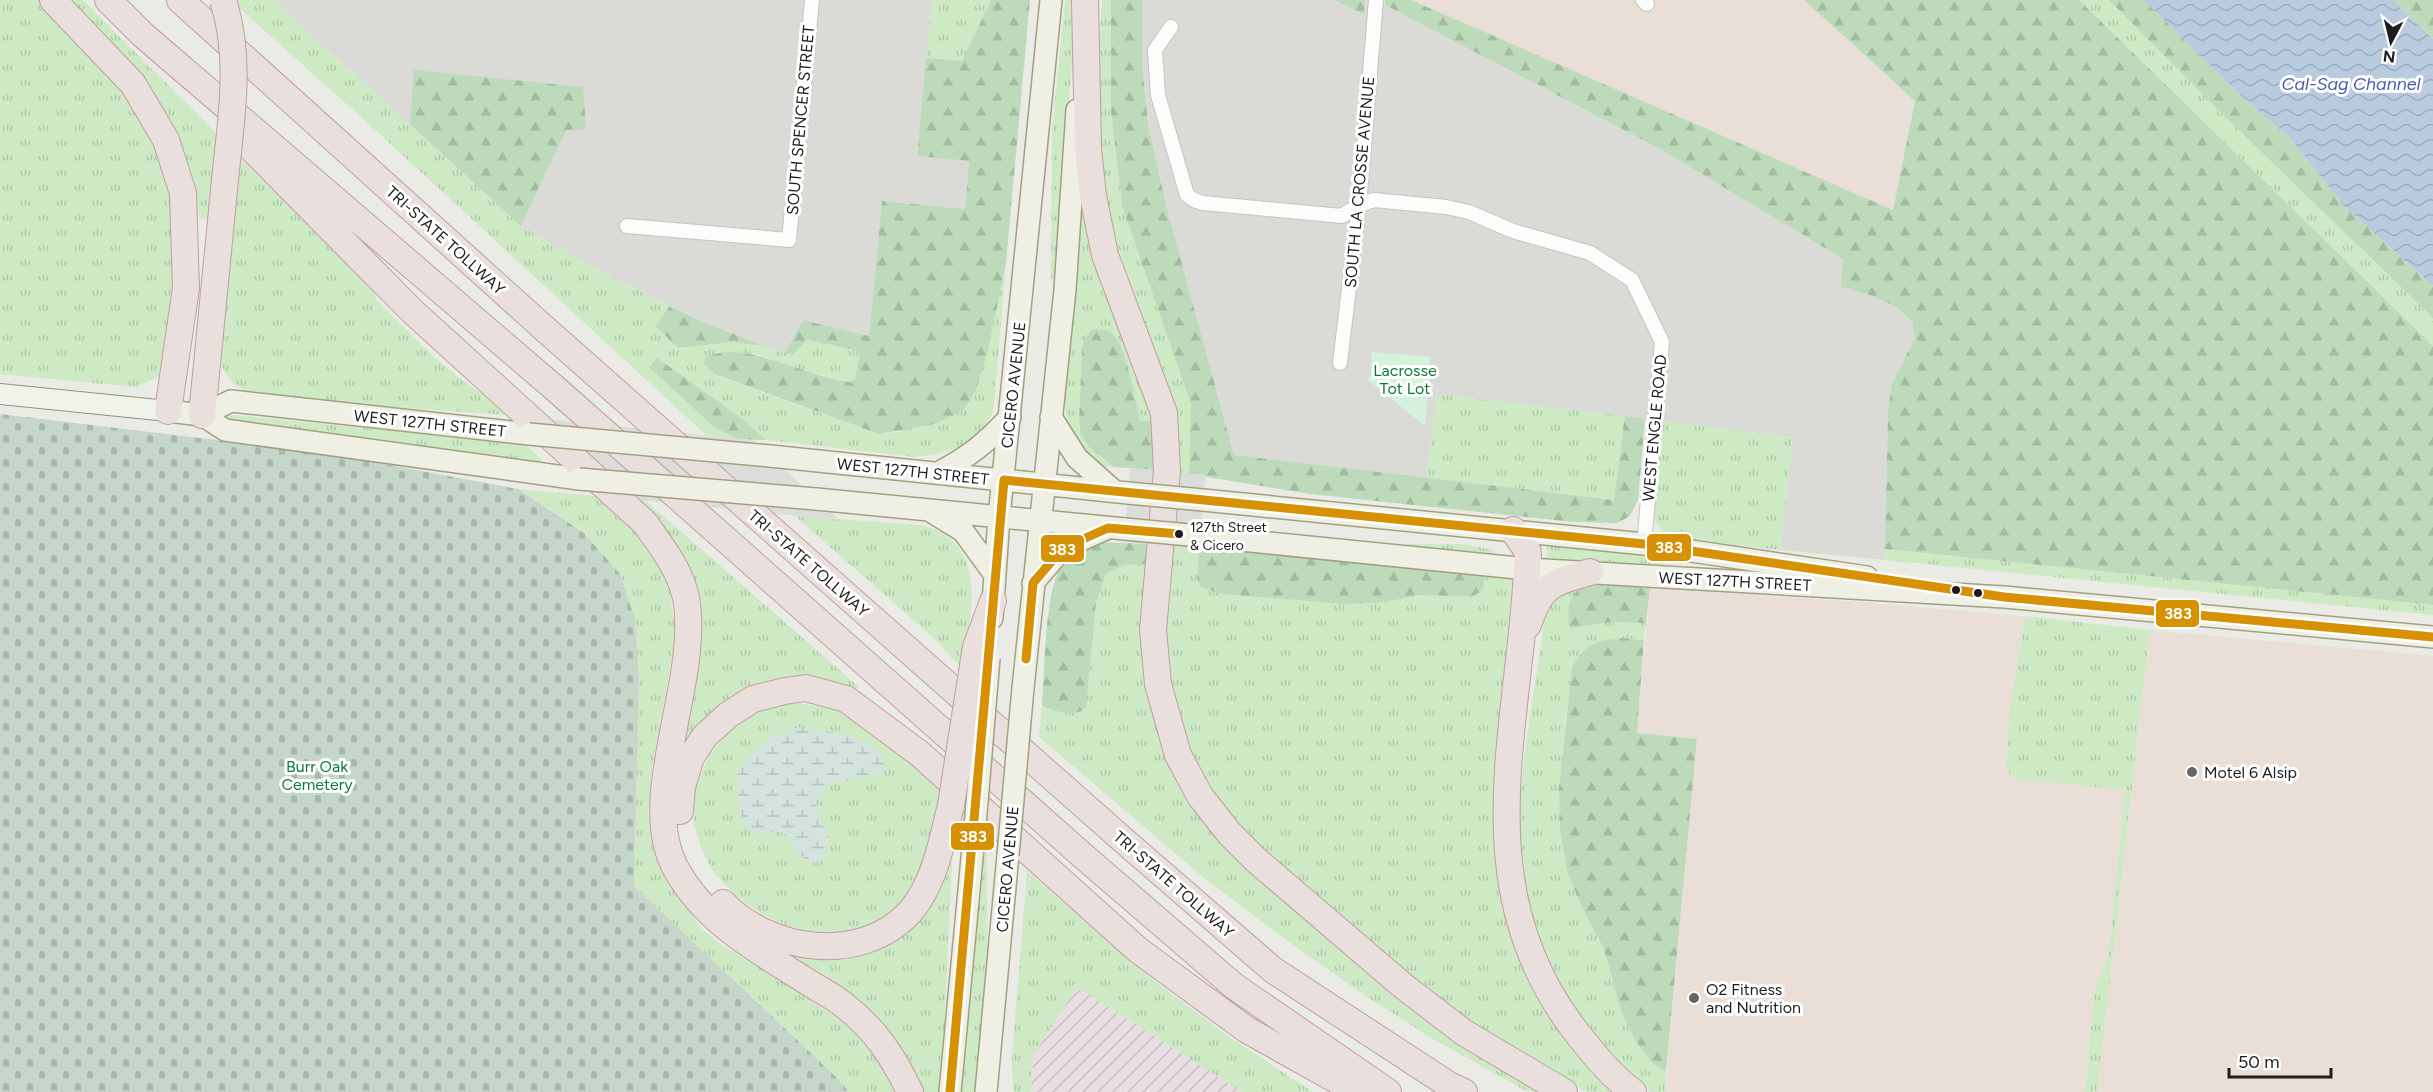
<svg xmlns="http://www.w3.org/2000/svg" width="2433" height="1092" viewBox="0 0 2433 1092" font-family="Figtree,sans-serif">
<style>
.residential{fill:#dadad7}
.commercial{fill:#e9dfd7}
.industrial{fill:url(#industrial-furrows)}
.grass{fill:url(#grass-tufts)}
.forest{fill:url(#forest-firs)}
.wetland{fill:url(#wetland-marsh)}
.cemetery{fill:url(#cemetery-stones)}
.park{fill:#d3f3dd}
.water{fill:url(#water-waves)}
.pier{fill:#dcdcda}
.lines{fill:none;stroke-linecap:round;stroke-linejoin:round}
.minor-casing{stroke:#c4c4c2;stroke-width:16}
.secondary-casing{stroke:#8c957e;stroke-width:22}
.primary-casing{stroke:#a1a182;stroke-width:24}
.motorway-casing{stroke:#c19d9c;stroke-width:28}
.minor{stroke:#fcfcfb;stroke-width:14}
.secondary{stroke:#f0f3ea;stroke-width:20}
.primary{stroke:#f0efe4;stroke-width:21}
.motorway{stroke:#e9e0de;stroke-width:26}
.primary-bridge-casing{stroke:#a1a182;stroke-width:24;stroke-linecap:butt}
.motorway-bridge-casing{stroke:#c19d9c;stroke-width:28;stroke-linecap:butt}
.primary-bridge{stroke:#f0efe4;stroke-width:21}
.motorway-bridge{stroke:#e9e0de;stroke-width:26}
.bus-1-casing{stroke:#fff;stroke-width:14}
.bus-1{stroke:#d69104;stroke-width:9}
.bus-dot{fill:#1d1d1d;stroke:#fff;stroke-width:2}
.poi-dot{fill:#656563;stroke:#fff;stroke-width:2}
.labels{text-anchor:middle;stroke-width:6;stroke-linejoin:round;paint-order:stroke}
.bus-label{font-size:14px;fill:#1d1d1d;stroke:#fff;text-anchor:start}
.street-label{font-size:16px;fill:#1d1d1d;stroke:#fff}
.park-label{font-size:16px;fill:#0b7b37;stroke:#fff}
.poi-label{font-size:16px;fill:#1d1d1d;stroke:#fff;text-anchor:start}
.water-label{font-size:18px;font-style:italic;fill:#4a5cac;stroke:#fff}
.line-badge{stroke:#fff;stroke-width:2}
.badge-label{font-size:16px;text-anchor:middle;font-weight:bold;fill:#fff}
</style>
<defs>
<pattern id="industrial-furrows" width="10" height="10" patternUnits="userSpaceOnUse" patternTransform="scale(1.5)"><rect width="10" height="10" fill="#e9dfe2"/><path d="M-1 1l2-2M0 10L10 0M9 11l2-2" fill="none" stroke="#c7bfc1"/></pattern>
<pattern id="grass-tufts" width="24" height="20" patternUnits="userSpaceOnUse" patternTransform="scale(1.5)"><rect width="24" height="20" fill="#cdeac4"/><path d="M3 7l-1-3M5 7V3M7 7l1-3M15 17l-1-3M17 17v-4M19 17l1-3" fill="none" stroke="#b0c8a8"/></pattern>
<pattern id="forest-firs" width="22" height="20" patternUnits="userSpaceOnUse" patternTransform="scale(1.5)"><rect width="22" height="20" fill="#bddbbb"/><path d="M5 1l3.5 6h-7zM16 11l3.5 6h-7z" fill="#a2bca0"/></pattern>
<pattern id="wetland-marsh" width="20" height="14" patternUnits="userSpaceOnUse" patternTransform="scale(1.5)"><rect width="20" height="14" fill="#d3e3de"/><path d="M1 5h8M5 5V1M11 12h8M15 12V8" fill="none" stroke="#b5c2be"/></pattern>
<pattern id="cemetery-stones" width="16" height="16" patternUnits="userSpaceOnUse" patternTransform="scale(1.5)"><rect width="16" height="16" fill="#c4d7ca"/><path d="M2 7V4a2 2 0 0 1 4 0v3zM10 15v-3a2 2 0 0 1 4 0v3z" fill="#a8b8ad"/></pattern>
<pattern id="water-waves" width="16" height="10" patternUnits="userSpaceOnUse" patternTransform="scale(1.5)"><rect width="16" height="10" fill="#b9cbdf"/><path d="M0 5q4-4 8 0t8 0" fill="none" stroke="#9faebf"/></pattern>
</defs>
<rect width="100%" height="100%" fill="#ebebe6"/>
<path class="residential" d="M273 0H932L917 156 969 161 965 209 882 201 869 336 803 320 785 353 705 323 602 272 521 226Z
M1142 0H1334L1363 15 1365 0H1371L1385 5 1660 149 1843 259 1842 287 1870 295 1896 307 1912 321 1915 338 1892 383 1888 408 1885 560 1780 550 1793 437 1436 394 1427 479 1234 455 1167 209 1148 125 1142 62Z"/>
<path class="commercial" d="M1411 0H1804L1915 101 1893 210Z
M1650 588 1847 601 2033 617 2024 621 2010 710 2006 768 2018 779 2125 789 2109 953 2094 993 2085 1092H1665L1697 739 1637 734Z
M2150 630 2433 656V1092H2097Z"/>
<path class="industrial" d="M1077 986 1133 1022 1242 1092H1031L1033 1056Z"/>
<path class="grass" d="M0 0H43L120 82 147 123 178 211 180 257 162 375 136 387 0 374Z
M71 0H83L218 135 211 218 200 219C197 204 195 188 191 173 172 104 120 50 71 0Z
M235 0H273L521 226 602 272 670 306 655 326 678 348 733 342 765 346 791 355 806 340 861 351 854 383 792 367 757 354 733 352 714 375 879 434 899 432 976 390 988 351 1006 263 994 405C988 443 949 454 915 457L766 440 744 420 652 364 653 371 715 428 737 439 706 435 371 126 237 6Z
M932 0H991L962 62 926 58Z
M1065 0H1077L1055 279H1051L1052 131Z
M1102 0H1111V111L1122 206 1192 404 1189 474 1179 473 1180 448 1171 395 1106 214 1095 121Z
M2079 0H2109L2222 114 2433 318V346Z
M238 156 374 291 376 300C407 329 462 391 501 401L509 415 392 407 257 393C234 388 225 379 219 356Z
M1082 182 1150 394 1160 471 1140 421 1121 347 1114 334 1103 329H1092L1086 336 1082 349 1079 420 1101 457 1114 467C1107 466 1097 465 1091 460 1073 445 1066 418 1063 396Z
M1436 394 1625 416 1615 500 1427 479Z
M224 414 525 444 544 462 223 422Z
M1663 421 1793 437 1780 550 1671 538C1663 532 1656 526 1654 516 1650 491 1660 447 1663 421Z
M518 489 607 497 655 553 670 592 676 636 652 768 648 813 654 847 665 878 701 928 723 946 819 1002 847 1024 873 1053 895 1092H849L835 1076 634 886 639 681 635 619 620 574 585 533Z
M634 500 646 501 859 687 853 692 791 680 677 757 697 651Z
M795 516 921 525C991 542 971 615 962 668L937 641Z
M1408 544H1464L1494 550 1493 555 1407 547Z
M1547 544 1673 557 1674 558 1657 569 1546 561Z
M1172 545 1199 547 1197 578 1386 602 1419 595 1472 597 1485 573 1512 575 1515 583 1506 902 1620 1092H1587L1561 1078 1461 1017 1413 980 1260 851 1227 813 1202 776 1185 738 1166 666 1165 631Z
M1885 549 2433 605V615L1885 560Z
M1148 564 1145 634 1194 801 1543 1092 1526 1091 1433 1039 1367 997 1282 937 1203 877 1039 737 1042 706C1059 712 1070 718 1086 708L1096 603 1106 574 1124 565Z
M1585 583 1570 628 1610 622 1646 623 1644 640 1621 638 1568 701 1559 787 1560 831 1583 909 1604 949 1614 986 1651 1062 1666 1072 1665 1092H1651C1566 1023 1513 915 1520 804 1524 735 1540 668 1546 600Z
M2033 617 2150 630 2097 1092H2085L2094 993 2109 953 2125 790 2018 779 2010 775 2006 768 2010 710 2024 621Z
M796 703 830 708 852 718 942 789 940 810 915 891 889 917 856 932 823 933 790 927 761 914 734 894 714 873 702 850 694 824V791L709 756 733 726 765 707Z
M984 853H987L988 1012 979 1092H960Z
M949 863H952L941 1092H919L769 943 800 954 923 914 940 890Z
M1027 871 1153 980 1228 1036 1313 1092H1242L1077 987 1033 1056 1031 1092H1013L1012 1057Z"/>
<path class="forest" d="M991 0H1030L1006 263 988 351 976 390 963 411 935 424 879 434 714 374 704 364 705 357C735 345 763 357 791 366 811 373 833 379 854 383L860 351 807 340 792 355 785 353 803 320 869 336 882 201 965 209 969 161 917 156 926 58 962 61Z
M1111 0H1142V62L1148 125 1167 209 1234 455 1614 500 1625 416 1645 419 1638 500 1630 516 1617 523 1573 522 1310 494 1189 474 1191 404 1122 206 1111 111Z
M1334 0H1365L1364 15Z
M1385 0H1411L1893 210 1915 101 1804 0H2079L2433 346V605L1885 549 1888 408 1892 383 1915 338 1912 321 1896 307 1870 295 1841 287 1843 259 1660 149 1385 5Z
M2109 0H2144L2238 93 2291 139 2342 204 2433 286V318L2222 114Z
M2393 0H2433V39Z
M414 70 583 87 586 129 566 130 521 226 410 124Z
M670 306 705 323 765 346 733 342 678 348 655 326Z
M1092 329C1100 329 1109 329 1114 335 1126 347 1136 403 1140 421H1151L1156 470 1114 467 1089 447 1081 435 1079 420 1082 348 1086 336Z
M657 358 744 420 766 440 737 439 715 428 653 371 652 364Z
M1097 542 1151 544 1148 564 1124 565 1106 574 1096 603 1086 708C1071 718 1059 712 1042 706 1045 674 1044 587 1063 564 1073 552 1084 548 1097 542Z
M1199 547 1485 573 1483 590 1472 597 1419 595 1386 602 1346 604 1223 594 1201 587 1197 578Z
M1585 583 1650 588 1646 623 1610 622 1570 628C1566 606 1568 598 1585 583Z
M1621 638 1644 640 1637 733 1697 739 1666 1072 1651 1062 1635 1040 1622 1014 1604 949 1583 909 1568 874 1560 831 1559 787 1572 668C1585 644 1595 641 1621 638Z"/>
<path class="wetland" d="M801 727C818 728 870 739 880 752 884 757 884 764 884 771L879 775C854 782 823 775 815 807L829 832 824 859 813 863 802 857 795 849 791 838 781 832 752 833C736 817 738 791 738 770 759 744 768 736 801 727Z"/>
<path class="cemetery" d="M0 414 325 453 518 489 584 533 620 574 635 619 639 681 634 886 835 1076 849 1092H0Z"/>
<path class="park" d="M1371 352 1431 357 1425 426 1368 380 1373 371Z"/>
<path class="water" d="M2144 0H2393L2433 39V286L2342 204 2291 139 2238 93Z"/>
<path class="pier" d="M509 415 753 440 839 520 599 496Z
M1130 468 1206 475 1199 547 1124 542Z"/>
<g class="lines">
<g class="minor-casing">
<path id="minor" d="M1643 0 1647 4
M1171 27 1155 50 1158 95 1187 195 1194 200 1203 203 1342 216 1359 205 1374 200 1446 207 1469 212 1513 231 1590 253 1632 280 1662 342 1644 544
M627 226 789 240 812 0
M1340 363 1359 205 1376 0"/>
</g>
<g class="secondary-casing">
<path id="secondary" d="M0 394 168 411"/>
</g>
<g class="primary-casing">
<path id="primary" d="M168 411 202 415 225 430 579 479
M202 415 231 401 529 434
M1051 417 1077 458 1114 491
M770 456 1128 493
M938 473C970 456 985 444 1010 417
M816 499 1125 529
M1203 500 1644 544 1867 577
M932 512 963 531 995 575
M1200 536 1527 569 2004 597 2433 637
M1033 583 1063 548 1108 528
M992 618 999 517 1051 0
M1023 688 1065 290 1077 110
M950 1092 975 826
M986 1092 1008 855"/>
</g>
<g class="motorway-casing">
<path id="motorway" d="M53 0 133 84 166 140 183 193 186 288 168 411
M108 0 143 35 558 391 1082 855 1234 986 1388 1092
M180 0 546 330 1122 839 1273 970 1449 1085 1464 1092
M1085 0 1088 149 1093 196 1105 255 1164 413 1167 471 1153 630 1158 684 1178 755 1200 796 1229 833 1256 860 1402 985 1463 1032 1564 1092
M246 143 412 311 645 523C661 546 680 569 686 598 701 679 638 796 675 867 706 924 758 950 811 984 822 991 835 997 845 1006 875 1029 894 1058 910 1092
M202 415 225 180
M1513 530 1528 552C1523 719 1461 881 1574 1029 1592 1052 1610 1075 1633 1092
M1528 625C1541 585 1551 583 1590 572
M976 647 993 601
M680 811 682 787 691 757 705 736 728 715 753 699 785 691 806 688 846 699 920 754 1138 950 1247 1030 1358 1092
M723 903C770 952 861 965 910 912 935 883 942 841 951 805"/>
</g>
<use href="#minor" class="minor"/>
<use href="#secondary" class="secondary"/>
<use href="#primary" class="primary"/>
<use href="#motorway" class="motorway"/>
<g class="primary-bridge-casing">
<path id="primary-bridge" d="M529 434 770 456
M579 479 816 499
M1128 493 1203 500
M1125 529 1200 536
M975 826 989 658
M1008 855 1023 688"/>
</g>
<g class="motorway-bridge-casing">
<path id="motorway-bridge" d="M223 0C242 59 231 120 225 180
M951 805 976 647"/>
</g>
<use href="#primary-bridge" class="primary-bridge"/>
<use href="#motorway-bridge" class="motorway-bridge"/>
<g class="bus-1-casing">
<path id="bus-1" d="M1026 659 1033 583 1063 548 1108 528 1179 534
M950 1092 1004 480 1644 544 2004 597 2433 637"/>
</g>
<use href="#bus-1" class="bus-1"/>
</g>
<g class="bus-dot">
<circle cx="1179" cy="534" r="5"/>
<circle cx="1956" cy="590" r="5"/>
<circle cx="1978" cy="593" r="5"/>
</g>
<g class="poi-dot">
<circle cx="2192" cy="772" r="6"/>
<circle cx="1694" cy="998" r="6"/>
</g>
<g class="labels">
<g class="bus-label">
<text x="1190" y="532">127th Street<tspan x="1190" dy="18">&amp; Cicero</tspan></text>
</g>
<g class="street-label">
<text transform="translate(800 120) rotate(-85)" y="6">SOUTH SPENCER STREET</text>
<text transform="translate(1359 182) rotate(-85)" y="6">SOUTH LA CROSSE AVENUE</text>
<text transform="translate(446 240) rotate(42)" y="6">TRI-STATE TOLLWAY</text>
<text transform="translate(1013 385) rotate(-84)" y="6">CICERO AVENUE</text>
<text transform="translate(430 423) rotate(6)" y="6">WEST 127TH STREET</text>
<text transform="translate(1654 428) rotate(-85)" y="6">WEST ENGLE ROAD</text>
<text transform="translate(913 471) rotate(6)" y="6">WEST 127TH STREET</text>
<text transform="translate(809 563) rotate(41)" y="6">TRI-STATE TOLLWAY</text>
<text transform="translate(1735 581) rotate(3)" y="6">WEST 127TH STREET</text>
<text transform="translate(1007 869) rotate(-85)" y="6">CICERO AVENUE</text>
<text transform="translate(1174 884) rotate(41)" y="6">TRI-STATE TOLLWAY</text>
</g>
<g class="park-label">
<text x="1405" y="376">Lacrosse<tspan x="1405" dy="18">Tot Lot</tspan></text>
<text x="317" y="772">Burr Oak<tspan x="317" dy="18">Cemetery</tspan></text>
</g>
<g class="poi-label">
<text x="2204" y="778">Motel 6 Alsip</text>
<text x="1706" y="995">O2 Fitness<tspan x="1706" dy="18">and Nutrition</tspan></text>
</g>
<g class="water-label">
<text x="2351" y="90">Cal-Sag Channel</text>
</g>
</g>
<g class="line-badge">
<rect x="1646" y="533" width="46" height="29" rx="6" fill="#d69104"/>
<rect x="1040" y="534" width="45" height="29" rx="6" fill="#d69104"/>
<rect x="2155" y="599" width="45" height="29" rx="6" fill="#d69104"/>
<rect x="950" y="822" width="45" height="29" rx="6" fill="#d69104"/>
</g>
<g class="badge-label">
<text x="1669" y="553">383</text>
<text x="1062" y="555">383</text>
<text x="2178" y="619">383</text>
<text x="973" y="842">383</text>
</g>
<g transform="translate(2391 42) rotate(187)" stroke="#ffffff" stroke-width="4.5" paint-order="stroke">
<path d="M0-4.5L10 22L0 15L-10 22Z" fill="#1d1d1d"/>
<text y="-9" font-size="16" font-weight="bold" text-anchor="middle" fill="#1d1d1d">N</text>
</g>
<path d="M2229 1068v9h102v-9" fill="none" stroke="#1d1d1d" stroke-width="3"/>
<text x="2238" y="1068" font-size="18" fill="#1d1d1d" stroke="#ffffff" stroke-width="4.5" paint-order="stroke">50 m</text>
</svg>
